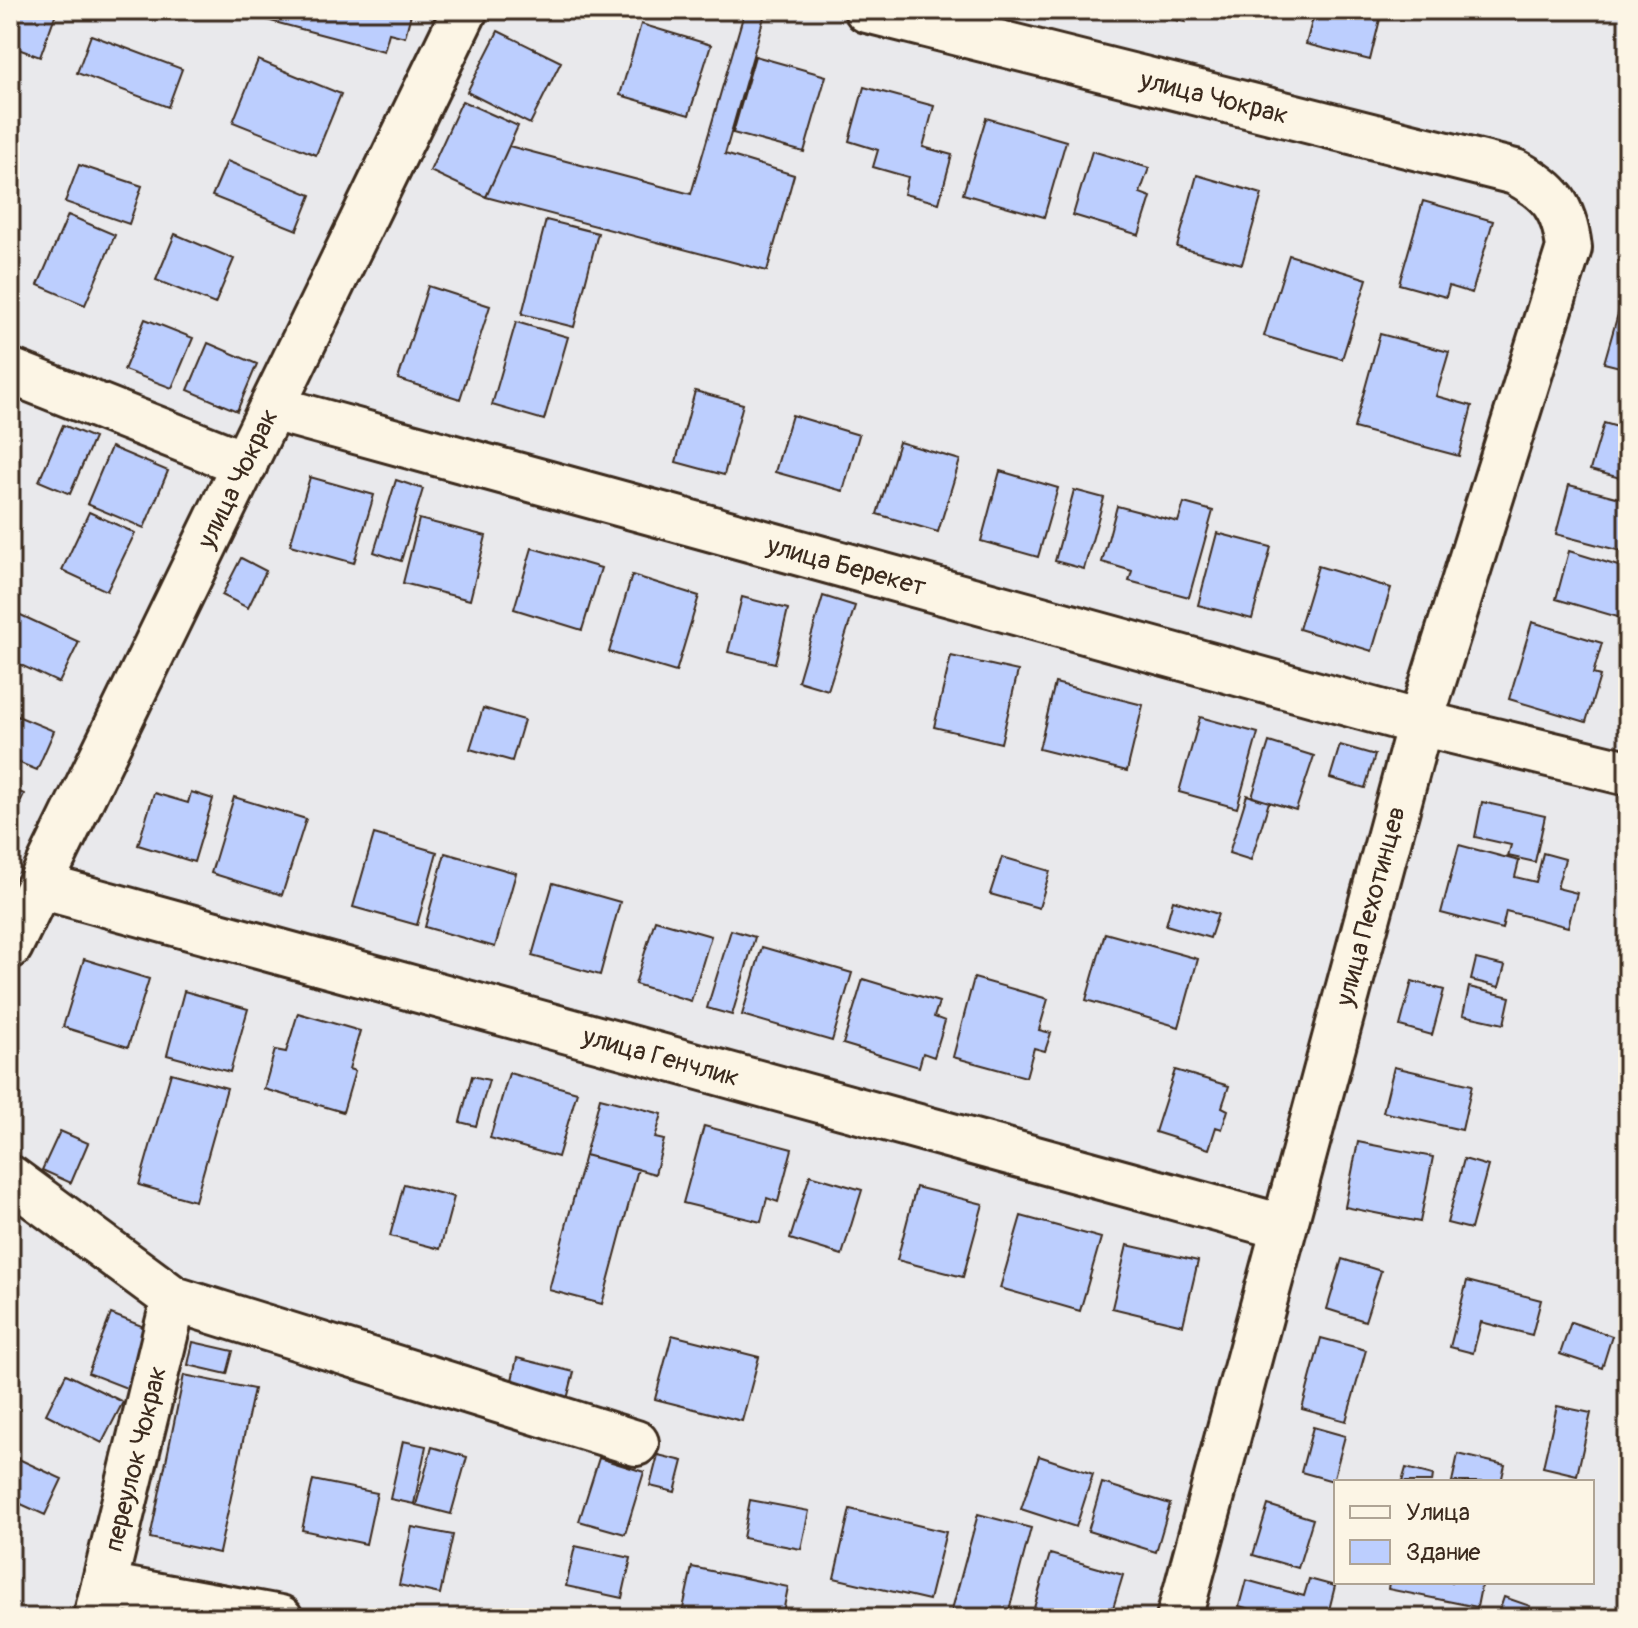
<svg xmlns="http://www.w3.org/2000/svg" width="1638" height="1628" viewBox="0 0 1638 1628" font-family="Pangolin,sans-serif">
<style>
.building{fill:#bccefe;stroke:#3b2a1e;stroke-width:2}
.lines{fill:none;stroke-linecap:round;stroke-linejoin:round}
.minor-casing{stroke:#3b2a1e;stroke-width:50}
.minor{stroke:#fcf5e5;stroke-width:44}
.labels{text-anchor:middle;stroke-width:7;stroke-linejoin:round;paint-order:stroke}
.street-label{font-size:26px;fill:#3b2a1e;stroke:#fcf5e5}
</style>
<rect width="100%" height="100%" fill="#e9e9ec"/>
<filter id="ink" filterUnits="userSpaceOnUse"><feTurbulence type="fractalNoise" baseFrequency=".0125" numOctaves="2"/><feDisplacementMap in="SourceGraphic" scale="16" xChannelSelector="R" yChannelSelector="G"/><feConvolveMatrix kernelMatrix="1 2 1 2 8 2 1 2 1" color-interpolation-filters="sRGB"/></filter>
<g filter="url(#ink)">
<path class="building" d="M10 10H57L40 57 10 46Z
M270 10H412L405 37 389 33 384 51 267 20Z
M745 10H766L725 154 794 175 767 271 486 197 509 146 691 194Z
M1144 10H1188L1185 22 1143 13Z
M1315 10 1382 11 1370 60 1306 44Z
M641 24 711 45 689 115 620 95Z
M498 31 561 62 530 124 467 92Z
M91 35 182 69 168 107 77 73Z
M755 56 826 76 804 152 733 133Z
M258 60 341 94 316 155 233 122Z
M864 87 934 106 923 147 952 155 939 203 904 194 908 177 873 167 878 150 849 141Z
M462 101 518 126 486 197 430 171Z
M986 118 1066 141 1044 217 963 194Z
M1092 151 1149 168 1140 193 1151 197 1139 235 1073 215Z
M227 161 311 195 297 230 212 196Z
M79 165 142 186 129 224 65 202Z
M1197 175 1262 194 1242 264 1177 247Z
M1423 201 1493 221 1472 293 1449 286 1446 297 1399 284Z
M68 215 115 235 85 305 38 285Z
M546 220 598 233 574 327 522 314Z
M175 234 234 259 215 304 156 280Z
M1289 255 1367 279 1342 359 1264 336Z
M428 286 490 306 460 399 398 379Z
M1622 300 1628 302V369L1604 363Z
M145 319 193 338 172 388 124 370Z
M516 322 568 337 544 420 492 405Z
M1380 334 1449 352 1436 396 1472 406 1459 456 1354 428Z
M208 343 257 364 237 411 188 390Z
M695 391 743 404 724 475 676 462Z
M792 415 859 435 843 491 775 472Z
M1604 423 1628 430V480L1590 470Z
M63 425 94 438 70 494 39 481Z
M899 442 960 460 938 532 877 514Z
M111 447 168 471 144 528 87 504Z
M1000 471 1058 488 1038 557 981 541Z
M310 477 374 495 354 563 290 545Z
M396 480 423 489 401 561 374 552Z
M1569 485 1628 500V524L1621 551 1556 534Z
M1074 490 1104 498 1084 569 1055 561Z
M1184 503 1213 511 1189 597 1129 581 1132 571 1102 562 1117 506 1178 522Z
M89 512 135 533 107 591 62 570Z
M419 519 486 536 470 600 403 583Z
M1217 533 1271 547 1252 619 1198 605Z
M532 548 601 568 582 630 514 609Z
M1569 551 1628 569V620L1556 599Z
M241 558 266 571 248 608 222 595Z
M1318 566 1391 588 1372 651 1299 629Z
M632 575 699 596 676 672 609 652Z
M823 596 855 606 828 690 798 681Z
M742 597 788 609 775 663 728 652Z
M12 611 79 642 59 683 10 660Z
M1532 622 1602 643 1593 674 1600 676 1586 722 1509 699Z
M951 656 1018 671 1001 743 934 727Z
M1055 683 1143 705 1127 771 1039 749Z
M483 708 524 720 512 761 470 749Z
M10 713 54 731 37 770 10 759Z
M1200 717 1258 733 1237 808 1179 792Z
M1269 742 1314 756 1296 810 1252 797Z
M1340 745 1375 755 1365 788 1330 778Z
M10 788 24 794 12 819 10 818Z
M191 792 213 799 194 862 138 845 154 793 188 803Z
M1247 795 1269 802 1251 860 1229 853Z
M234 797 306 819 282 895 211 873Z
M1482 802 1545 816 1535 862 1508 856 1511 845 1475 837Z
M374 834 437 852 417 925 353 907Z
M1459 845 1519 861 1515 877 1536 882 1543 853 1565 859 1557 888 1577 893 1568 927 1506 911 1502 929 1441 913Z
M445 853 516 873 495 947 425 927Z
M1002 857 1050 871 1039 908 990 894Z
M553 883 620 902 600 975 532 956Z
M1173 900 1218 914 1210 938 1166 925Z
M655 920 711 936 691 1001 635 984Z
M731 930 755 937 732 1015 707 1008Z
M1105 933 1198 959 1179 1027 1086 1000Z
M762 947 852 973 832 1041 742 1015Z
M84 959 149 979 128 1047 63 1027Z
M1476 959 1505 966 1499 987 1471 980Z
M974 978 1048 999 1039 1030 1051 1033 1045 1051 1034 1048 1026 1077 953 1057Z
M863 979 939 1002 934 1017 945 1021 934 1057 923 1053 919 1067 843 1044Z
M1412 981 1444 990 1432 1035 1400 1026Z
M1469 987 1510 997 1504 1024 1463 1015Z
M184 991 248 1009 230 1072 167 1055Z
M298 1013 360 1031 349 1069 355 1071 343 1112 264 1089 275 1050 286 1052Z
M1394 1067 1472 1085 1462 1130 1383 1112Z
M1175 1070 1229 1086 1222 1107 1228 1110 1222 1129 1216 1127 1209 1149 1155 1132Z
M171 1073 227 1088 195 1201 139 1185Z
M509 1073 577 1092 558 1157 490 1138Z
M472 1076 489 1080 476 1126 460 1122Z
M600 1098 662 1114 655 1138 664 1140 655 1174 585 1155Z
M704 1126 792 1149 778 1202 767 1198 761 1222 683 1203Z
M60 1131 88 1143 71 1183 42 1170Z
M1358 1142 1433 1157 1420 1222 1345 1207Z
M585 1155 638 1169 602 1304 549 1290Z
M1464 1159 1488 1166 1471 1229 1447 1223Z
M810 1175 862 1190 842 1255 790 1239Z
M404 1184 454 1197 440 1249 390 1236Z
M916 1187 983 1204 963 1277 897 1260Z
M1021 1216 1101 1238 1080 1311 1000 1288Z
M1127 1245 1198 1261 1183 1325 1112 1308Z
M1342 1259 1381 1271 1365 1321 1327 1309Z
M1467 1281 1541 1300 1532 1335 1481 1322 1473 1353 1450 1347Z
M111 1314 152 1330 129 1389 88 1373Z
M1571 1322 1612 1336 1602 1368 1560 1354Z
M672 1335 759 1357 742 1421 655 1399Z
M1321 1338 1366 1350 1346 1421 1302 1409Z
M193 1342 233 1351 227 1374 188 1365Z
M517 1358 574 1372 566 1403 510 1389Z
M66 1374 123 1402 102 1443 46 1414Z
M184 1375 254 1389 219 1553 150 1538Z
M1557 1406 1591 1413 1577 1475 1543 1467Z
M1313 1427 1345 1436 1333 1481 1301 1472Z
M403 1441 426 1446 414 1504 390 1499Z
M432 1447 467 1457 451 1514 416 1505Z
M1458 1454 1505 1465 1501 1482H1452Z
M10 1455 62 1479 45 1515 10 1499Z
M658 1455 683 1461 675 1492 650 1486Z
M1039 1456 1093 1474 1076 1527 1021 1509Z
M599 1458 644 1472 625 1534 579 1521Z
M1406 1468 1433 1475 1432 1482H1402Z
M313 1480 377 1493 366 1544 302 1530Z
M1102 1483 1170 1504 1156 1552 1088 1531Z
M750 1500 809 1511 801 1549 743 1538Z
M1268 1505 1313 1519 1298 1568 1253 1555Z
M850 1509 946 1532 929 1600 834 1578Z
M978 1514 1031 1528 1007 1618 950 1617Z
M412 1527 453 1535 440 1594 399 1585Z
M575 1546 631 1558 622 1598 566 1586Z
M1050 1554 1123 1575 1110 1618H1031Z
M692 1567 788 1587 782 1618H681Z
M1309 1579 1335 1586 1327 1618H1283L1239 1606 1246 1580 1304 1596Z
M1389 1582H1482L1477 1607 1388 1589Z
M1504 1597 1530 1606 1526 1618H1497Z"/>
<g class="lines">
<g class="minor-casing">
<g id="minor">
<path id="s1" d="M867 10 1515 172C1551 191 1564 207 1569 248L1420 723 1179 1618"/>
<path d="M10 371 245 464"/>
<path id="s2" d="M272 408 1420 723 1628 773"/>
<path id="s3" d="M40 886 1283 1227"/>
<path id="s4" d="M10 946 465 10"/>
<path d="M10 1178 174 1299 636 1443"/>
<path d="M105 1586 280 1618"/>
<path id="s5" d="M96 1618 174 1299"/>
</g>
</g>
<use href="#minor" class="minor"/>
</g>
</g>
<g class="labels">
<g class="street-label">
<text dy="9" stroke="none"><textPath href="#s1" startOffset="358">улица Чокрак</textPath></text>
<text dy="9" stroke="none"><textPath href="#s4" startOffset="520">улица Чокрак</textPath></text>
<text dy="9" stroke="none"><textPath href="#s2" startOffset="596">улица Берекет</textPath></text>
<text transform="translate(1370 906) rotate(-75)" y="9">улица Пехотинцев</text>
<text dy="9" stroke="none"><textPath href="#s3" startOffset="644">улица Генчлик</textPath></text>
<text dy="9" stroke="none"><textPath href="#s5" startOffset="164">переулок Чокрак</textPath></text>
</g>
</g>
<rect width="1638" height="1628" fill="none" stroke="#fcf5e5" stroke-width="40"/>
<rect x="20" y="20" width="1598" height="1588" fill="none" stroke="#3b2a1e" stroke-width="3" filter="url(#ink)"/>
<rect x="1334" y="1480" width="260" height="104" fill="#fcf5e5" stroke="#afa495" stroke-width="2"/>
<rect x="1350" y="1506" width="40" height="12" fill="#fcf5e5" stroke="#afa495" stroke-width="2"/>
<text x="1406" y="1520" font-size="24" fill="#3b2a1e">Улица</text>
<rect x="1350" y="1540" width="40" height="24" fill="#bccefe" stroke="#afa495" stroke-width="2"/>
<text x="1406" y="1560" font-size="24" fill="#3b2a1e">Здание</text>
</svg>
